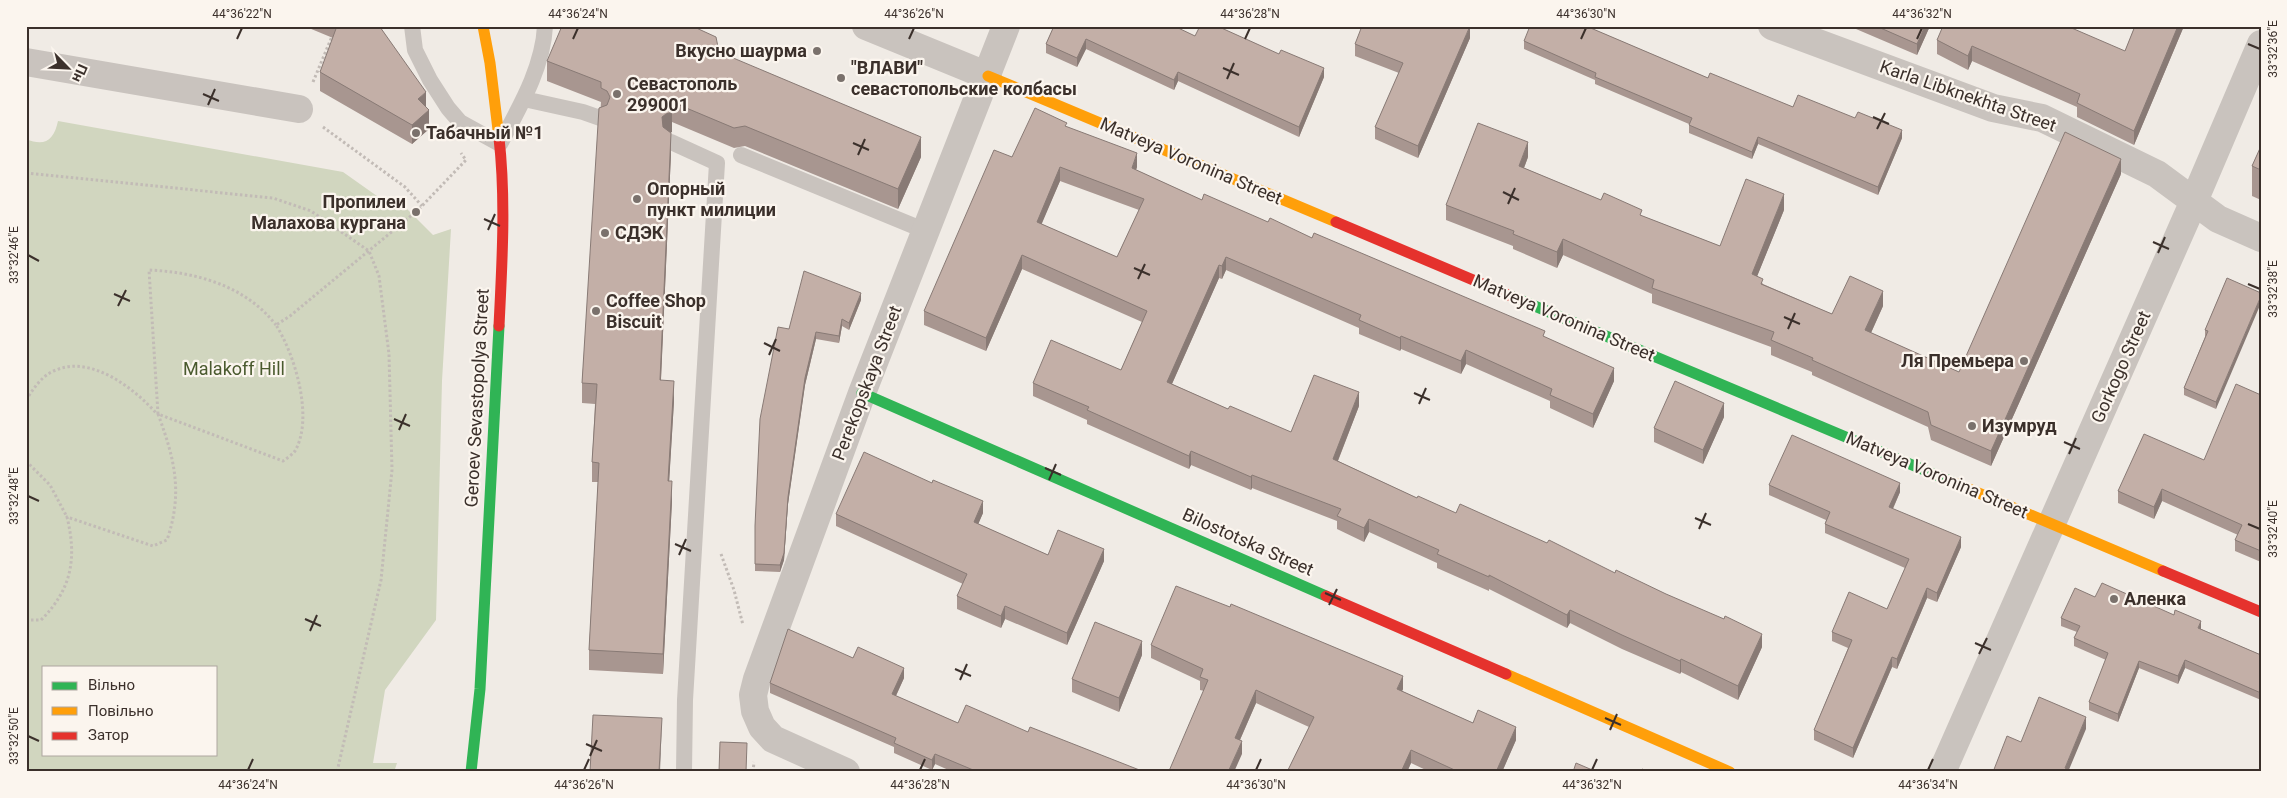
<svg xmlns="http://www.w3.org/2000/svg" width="2287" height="798" viewBox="0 0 2287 798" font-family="Roboto,sans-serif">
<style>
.green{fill:#d1d6bf;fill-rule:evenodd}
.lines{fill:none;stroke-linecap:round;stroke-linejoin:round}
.path{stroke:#c2bbb6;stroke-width:3;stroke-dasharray:2.5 2.5;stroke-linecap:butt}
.lane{stroke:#c9c3be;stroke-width:16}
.street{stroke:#c9c3be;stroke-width:28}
.fast{stroke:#30b455;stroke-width:11}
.slow{stroke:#ff9f0a;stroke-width:11}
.jam{stroke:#e5322d;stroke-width:11}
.wall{fill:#a89690;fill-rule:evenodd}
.shaded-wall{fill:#887a75}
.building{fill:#c3afa7;stroke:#887a75;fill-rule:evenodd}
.ticks{fill:none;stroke:#3b302b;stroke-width:2}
.poi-dot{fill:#7a716c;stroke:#fbf5ee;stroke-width:2}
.labels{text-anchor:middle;stroke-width:4.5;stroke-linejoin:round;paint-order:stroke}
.poi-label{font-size:18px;font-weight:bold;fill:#3b302b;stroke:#fbf5ee;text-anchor:start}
.street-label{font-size:18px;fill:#3b302b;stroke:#fbf5ee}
.park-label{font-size:18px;fill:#4a5a2e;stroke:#fbf5ee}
.neatline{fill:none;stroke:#3b302b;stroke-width:2}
.ticks-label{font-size:12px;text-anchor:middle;fill:#3b302b}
</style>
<rect width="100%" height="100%" fill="#f0ebe5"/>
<path class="green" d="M58 121 343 172 384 201 390 202 400 197 403 201 401 203 433 235 451 229 442 381 436 620 385 690 373 763H397L394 772H26V139C45 147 54 140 58 121ZM44 667H216V754H44Z"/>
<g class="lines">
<path class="path" d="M313 82 333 34
M323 127 405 187 422 206
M26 173 273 198 311 211 369 251 379 276 389 354 392 470 381 580 337 772
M419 209 466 160 461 153
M26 400C34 388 42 375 56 370 92 355 135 389 157 414
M158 414 149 270C196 272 246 286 276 325
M26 461 50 485 67 517
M721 554 734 590 743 625
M26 620H41C72 589 77 558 67 517L153 546 167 540C183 493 175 460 158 414L283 461C287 458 292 455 295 451 314 418 295 355 276 325L290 316 412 215
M753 772 754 762"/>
<path class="lane" d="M412 26 415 50 430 80 448 108 460 122 500 144C519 108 543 68 545 26
M524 99 583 112 600 118
M671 142 717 163 685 700 684 772
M741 155 926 231"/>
<path class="street" d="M866 26 988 76
M1772 26 1993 108 2042 118 2157 174 2218 219 2261 238
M26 62 299 109
M846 772 773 739 762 727 755 711 753 695 757 679 862 393 1006 26
M1942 772 2194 201 2261 44"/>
<path class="fast" d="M1511 296 1955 483
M862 393 1326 596
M471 772 480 689 499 326"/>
<path class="slow" d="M483 26 490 63 499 138
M988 76 1336 222
M1955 483 2163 571
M1506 674 1730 772"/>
<path class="jam" d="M499 138C506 200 502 264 499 326
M1336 222 1511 296
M2163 571 2261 612
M1326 596 1506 674"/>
</g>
<path class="wall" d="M304 26H382V30L426 106 429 129 412 144 320 91V72L333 38Z
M1054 26 1195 36 1324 77 1299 137 1178 81 1174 90 1086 49 1077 67 1046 53V44Z
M1856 26H1930L1917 55 1856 29Z
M2135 26H2184L2134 145 2077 117V107L1972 61 1968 70 1937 54V40L2125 51Z
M1588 27 1708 78 1793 107 1902 138 1878 195 1758 144 1752 159 1689 133V124L1595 84V80L1524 49V41Z
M1470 38 1418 158 1375 139V127L1399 73 1355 56V44Z
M719 52 921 157 898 209 745 146 734 148 672 122V132L670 133 671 153 661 380 674 401 669 481 672 501 663 674 589 670V650L598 482H592V462L595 404 582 403V383L601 102 547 81V61Z
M1067 127 1137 167 1136 170 1202 200 1268 222 1312 238 1545 337 1614 381 1593 428 1550 408V401L1466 364 1461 374 1401 349 1400 351 1359 334V328L1226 270 1222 279 1219 278 1172 384 1228 409 1291 432 1359 406 1338 461 1417 498 1762 647 1738 700 1681 672 1680 674 1622 649 1570 623 1567 628 1489 589V591L1437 568V563L1369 532 1364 542 1337 529V521L1252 488 1251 490 1191 465 1189 469 1087 424V420L1033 396V383L1121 370 1142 322 1022 269 986 351 924 325V311L1012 157ZM1060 181 1139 210 1117 257 1041 224Z
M2261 146V200L2252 196V166Z
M1528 157 1524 168 1601 200 1720 246 1784 210 1757 276 1763 284 1832 314 1883 306 1871 333 1959 372 2121 174 1991 466 1931 440 1928 427 1812 375V372L1771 355V347L1652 303V294L1563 255 1557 268 1513 249V246L1446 220V205Z
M2227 278 2216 409 2184 395V388L2205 337V330Z
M861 300 849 330 842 326 839 343 816 339 805 385 788 504 784 560 780 572 755 571V526L789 329Z
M2261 395V562L2235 551V540L2238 535 2162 501 2154 519 2118 503V491L2204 460Z
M1724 417 1703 464 1654 442V428Z
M1769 485 1900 492 1893 509 1961 547 1937 602 1927 598 1897 669 1892 667 1853 758 1814 740V730L1848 648 1832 641V632L1887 609 1905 568 1825 533V524L1826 520 1769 495Z
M983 513 978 524 1048 555 1104 561 1067 645 1005 619 1001 628 957 609V596L963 584 836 526V514Z
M2095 597 2201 629 2261 655V700L2185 668 2178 684 2139 668 2118 722 2089 710V702L2106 660 2074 646V638L2077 632 2061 626V618Z
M1151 645 1403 689 1402 691 1473 723 1516 740 1502 772H1430L1411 763 1407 772H1287L1309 727 1256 703 1240 740 1242 754 1204 691 1200 690V681L1151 658Z
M1142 655 1119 712 1072 692V679Z
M853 658 904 678 896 696 958 723 1028 732 1142 772H953L935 764 932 770 894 753V747L770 693V683Z"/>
<path class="shaded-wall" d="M1470 26V38L1418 158V146Z
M1925 26H1930L1917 55V44Z
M2178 26H2184L2134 145V131Z
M1086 39V49L1077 67V58Z
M1972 46V61L1968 70V56Z
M1324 68V77L1299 137V127Z
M1178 72V81L1174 90V80Z
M426 92V111L418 99Z
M672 102V132L666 134 662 137V117Z
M429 110V129L412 144V125Z
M1902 130V138L1878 195V187Z
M671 133V153L660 400V380Z
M921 137V157L898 209V189Z
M1758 137V144L1752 159V152Z
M1528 142V157L1519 181V166Z
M1137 153V167L1132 181V168Z
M2121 159V174L1991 466V451Z
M1060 167V181L1037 235V222Z
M1784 194V210L1752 289V274Z
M1563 239V255L1557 268V252Z
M1022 255V269L986 351V338Z
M1226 257V270L1222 279V266Z
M1219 265V278L1167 395V382Z
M1883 291V306L1865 346V330Z
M861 293V300L849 330V323Z
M2261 296V303L2216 409V402Z
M842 319V326L839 343V336Z
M816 332V339L805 385 788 504 784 560 780 572V565L788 497 805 378Z
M1401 336V349L1400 351V338Z
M1466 350V364L1461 374V361Z
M1614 368V381L1593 428V414Z
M674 381V401L668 501V481Z
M1359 392V406L1333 473V459Z
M1724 403V417L1703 464V450Z
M1191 451V465L1189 469V456Z
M1252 475V488L1251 490V477Z
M672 481V501L663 674V654Z
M1900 483V492L1889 517V507Z
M2162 489V501L2154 519V507Z
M983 501V513L974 534V522Z
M1369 519V532L1364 542V528Z
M1961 537V547L1937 602V593Z
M1104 549V561L1067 645V633Z
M1927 588V598L1897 669V659Z
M1005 606V619L1001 628V616Z
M1570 610V623L1567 628V615Z
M2201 621V629L2198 636V628Z
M1762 634V647L1738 700V686Z
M1142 641V655L1119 712V698Z
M1892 657V667L1853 758V748Z
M1681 659V672L1680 674V661Z
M2185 660V668L2178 684V676Z
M2139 661V668L2118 722V714Z
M904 668V678L892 704V694Z
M1403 676V689L1397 702V689Z
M1256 690V703L1235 751V738Z
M2086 717V729L2068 772 2065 768Z
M662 718 660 772H659Z
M1516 727V740L1502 772H1496Z
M1242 741V754L1234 772H1228Z
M1411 750V763L1407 772H1401Z
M935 754V764L932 770V760Z"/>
<path class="building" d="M337 26H380V27L426 92 418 99 429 110 412 125 320 72Z
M562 26H692L716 37 719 52 921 137 898 189 745 126 734 128 672 102V112L666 114 662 117 663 127 671 133 660 380 674 381 668 481H672L663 654 589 650 599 463 592 462 597 384 582 383 599 108 607 105 610 97 607 91 601 88V82L547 61Z
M1054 26H1174L1195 36 1200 26H1217L1279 54 1281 50 1324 68 1299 127 1178 72 1174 80 1086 39 1077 58 1046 44Z
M1362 26H1470L1418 146 1375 127 1403 63 1355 44Z
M1530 26H1586L1708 78 1710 73 1793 107 1798 95 1855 118 1858 112 1902 130 1878 187 1758 137 1752 152 1689 125 1692 118 1595 77 1596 73 1524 41Z
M1876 26H1925L1917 44Z
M1943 26H2067L2125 51 2135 26H2178L2134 131 2077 103 2080 94 1972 46 1968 56 1937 40Z
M1035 108 1067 123 1065 126 1137 153 1132 168 1202 200 1204 194 1268 222 1270 218 1312 238 1314 233 1545 331 1543 336 1614 368 1593 414 1550 395 1552 389 1466 350 1461 361 1401 336 1400 338 1359 320 1361 315 1226 257 1222 266 1219 265 1167 382 1228 409 1230 406 1291 432 1314 375 1359 392 1333 459 1417 498 1418 496 1456 513 1460 504 1547 543 1549 540 1615 573 1616 570 1666 594 1724 619 1725 616 1762 634 1738 686 1681 659 1680 661 1622 635 1570 610 1567 615 1489 575V577L1437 554 1439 550 1369 519 1364 528 1337 516 1341 509 1252 475 1251 477 1191 451 1189 456 1087 410 1089 407 1033 383 1051 340 1121 370 1147 311 1022 255 986 338 924 311 994 150 1012 157ZM1060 167 1144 199 1117 257 1037 222Z
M1478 123 1528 142 1519 166 1601 200 1604 193 1642 210 1640 215 1720 246 1746 179 1784 194 1752 274 1763 279 1761 284 1832 314 1850 276 1883 291 1865 330 1959 372 2065 132 2121 159 1991 451 1931 425 1928 412 1812 360 1813 358 1771 340 1774 332 1652 288 1654 280 1563 239 1557 252 1513 234 1514 231 1446 205Z
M2261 146V170L2252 166Z
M804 271 861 293 849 323 842 319 839 336 816 332 805 378 788 497 784 553 780 565 755 564V526L760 419 778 327 789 329Z
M2227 278 2261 293V296L2216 402 2184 388 2208 331 2205 330Z
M1675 381 1724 403 1703 450 1654 428Z
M2236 384 2261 395V551L2235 540 2242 525 2162 489 2154 507 2118 491 2144 434 2204 460Z
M1792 435 1900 483 1889 507 1961 537 1937 593 1927 588 1897 659 1892 657 1853 748 1814 730 1852 640 1832 632 1849 592 1887 609 1909 559 1825 524 1830 512 1769 485Z
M864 452 932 483 933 480 983 501 974 522 1048 555 1058 530 1104 549 1067 633 1005 606 1001 616 957 596 967 574 836 514Z
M2102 583 2174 615 2175 610 2201 621 2198 628 2261 655V693L2185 660 2178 676 2139 661 2118 714 2089 702 2108 653 2074 638 2080 626 2061 618 2075 588 2095 597Z
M1176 586 1230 607 1231 604 1403 676 1397 689 1473 723 1478 710 1516 727 1496 772H1459L1411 750 1401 772H1287L1314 717 1256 690 1235 738 1242 741 1228 772 1169 771 1208 680 1200 677 1203 669 1151 645Z
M1095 622 1142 641 1119 698 1072 679Z
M788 629 853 658 858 647 904 668 892 694 958 723 966 705 1028 732 1030 727 1142 771V772H978L935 754 932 760 894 743 896 738 770 683Z
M2039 697 2086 717 2065 768 2072 772H1993L2007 736 2021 742Z
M593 715 662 718 659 772H590Z
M720 742 747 743 746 772H719Z
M1576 763 1597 772H1573Z
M1642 769 1649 772H1641Z"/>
<path class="ticks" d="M237 39 242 28M573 39 578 28M909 39 914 28M1245 39 1250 28M1581 39 1586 28M1917 39 1922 28M2248 44 2260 49M1223 68 1239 75M1227 79 1234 63M203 94 219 101M208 105 215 89M1873 117 1889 124M1877 129 1885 113M853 143 869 150M858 155 865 139M1503 192 1519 200M1508 204 1515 188M484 219 500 226M488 230 495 214M2153 242 2169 249M2158 253 2165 237M28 255 39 261M1134 268 1150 275M1138 279 1145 264M2248 284 2260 289M114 294 130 301M118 306 126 290M1784 317 1800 324M1788 329 1795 313M764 343 780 351M769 355 776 339M1414 393 1430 400M1419 404 1426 388M394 419 410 426M399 430 406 414M2064 442 2080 449M2069 454 2076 438M1045 468 1061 475M1049 480 1056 464M28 496 39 501M1695 518 1711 525M2248 524 2260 529M1699 529 1706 513M675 544 691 551M679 555 686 539M1325 593 1341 600M1329 605 1337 589M305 619 321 626M310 631 317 615M1975 643 1991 650M1979 654 1987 638M955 669 971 676M960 680 967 664M1605 718 1621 725M1610 730 1617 714M28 736 39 741M586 744 602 751M590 756 597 740M248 770 253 759M584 770 589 759M920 770 925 759M1256 770 1261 759M1592 770 1597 759M1928 770 1933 759"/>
<g class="poi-dot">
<circle cx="817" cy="51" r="5"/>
<circle cx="841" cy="78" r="5"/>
<circle cx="617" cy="94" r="5"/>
<circle cx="416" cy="133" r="5"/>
<circle cx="637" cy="199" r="5"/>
<circle cx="416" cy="212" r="5"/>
<circle cx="605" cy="233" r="5"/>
<circle cx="596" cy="311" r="5"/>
<circle cx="2024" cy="361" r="5"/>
<circle cx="1972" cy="426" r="5"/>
<circle cx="2114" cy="599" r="5"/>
</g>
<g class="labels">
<g class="poi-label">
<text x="807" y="57" text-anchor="end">Вкусно шаурма</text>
<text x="851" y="74">"ВЛАВИ"<tspan x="851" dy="21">севастопольские колбасы</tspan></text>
<text x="627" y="90">Севастополь<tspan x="627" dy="21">299001</tspan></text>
<text x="426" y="139">Табачный №1</text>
<text x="647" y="195">Опорный<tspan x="647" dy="21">пункт милиции</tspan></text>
<text x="406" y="208" text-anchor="end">Пропилеи<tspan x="406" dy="21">Малахова кургана</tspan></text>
<text x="615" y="239">СДЭК</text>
<text x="606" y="307">Coffee Shop<tspan x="606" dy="21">Biscuit</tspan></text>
<text x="2014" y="367" text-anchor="end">Ля Премьера</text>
<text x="1982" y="432">Изумруд</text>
<text x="2124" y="605">Аленка</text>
</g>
<g class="street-label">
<text transform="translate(1968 96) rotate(19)" y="6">Karla Libknekhta Street</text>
<text transform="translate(1191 161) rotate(23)" y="6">Matveya Voronina Street</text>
<text transform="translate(1564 318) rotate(23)" y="6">Matveya Voronina Street</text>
<text transform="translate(2121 367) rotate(-66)" y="6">Gorkogo Street</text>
<text transform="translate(867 383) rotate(-69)" y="6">Perekopskaya Street</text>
<text transform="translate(477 398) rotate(-87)" y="6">Geroev Sevastopolya Street</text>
<text transform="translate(1937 475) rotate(23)" y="6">Matveya Voronina Street</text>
<text transform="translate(1248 542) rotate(24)" y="6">Bilostotska Street</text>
</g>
<g class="park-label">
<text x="234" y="375">Malakoff Hill</text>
</g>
</g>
<rect width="2287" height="798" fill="none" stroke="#fbf5ee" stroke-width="55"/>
<rect x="42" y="666" width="175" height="90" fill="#fbf5ee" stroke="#aea6a0"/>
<rect x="52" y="682" width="25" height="8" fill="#30b455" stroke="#aea6a0"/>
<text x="88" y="690" font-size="15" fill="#3b302b">Вільно</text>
<rect x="52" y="707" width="25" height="8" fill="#ff9f0a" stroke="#aea6a0"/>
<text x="88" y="716" font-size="15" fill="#3b302b">Повільно</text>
<rect x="52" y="732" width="25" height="8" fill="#e5322d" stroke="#aea6a0"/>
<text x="88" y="740" font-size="15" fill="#3b302b">Затор</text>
<g transform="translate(68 68) rotate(114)" stroke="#fbf5ee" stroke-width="4" paint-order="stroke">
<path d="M0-4L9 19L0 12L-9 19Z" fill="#3b302b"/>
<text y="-8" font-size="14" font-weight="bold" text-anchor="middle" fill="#3b302b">Пн</text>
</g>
<rect x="28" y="28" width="2232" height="742" class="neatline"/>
<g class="ticks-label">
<text x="242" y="18">44°36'22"N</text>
<text x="578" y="18">44°36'24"N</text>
<text x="914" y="18">44°36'26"N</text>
<text x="1250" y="18">44°36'28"N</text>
<text x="1586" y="18">44°36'30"N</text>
<text x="1922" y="18">44°36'32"N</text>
<text transform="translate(2273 49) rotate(-90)" y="4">33°32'36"E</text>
<text transform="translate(14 255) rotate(-90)" y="4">33°32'46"E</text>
<text transform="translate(2273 289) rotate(-90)" y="4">33°32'38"E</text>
<text transform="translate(14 496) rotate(-90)" y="4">33°32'48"E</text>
<text transform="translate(2273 529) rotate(-90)" y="4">33°32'40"E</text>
<text transform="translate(14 736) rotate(-90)" y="4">33°32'50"E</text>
<text x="248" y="789">44°36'24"N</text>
<text x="584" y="789">44°36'26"N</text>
<text x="920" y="789">44°36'28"N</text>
<text x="1256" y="789">44°36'30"N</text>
<text x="1592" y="789">44°36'32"N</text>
<text x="1928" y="789">44°36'34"N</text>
</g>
</svg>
